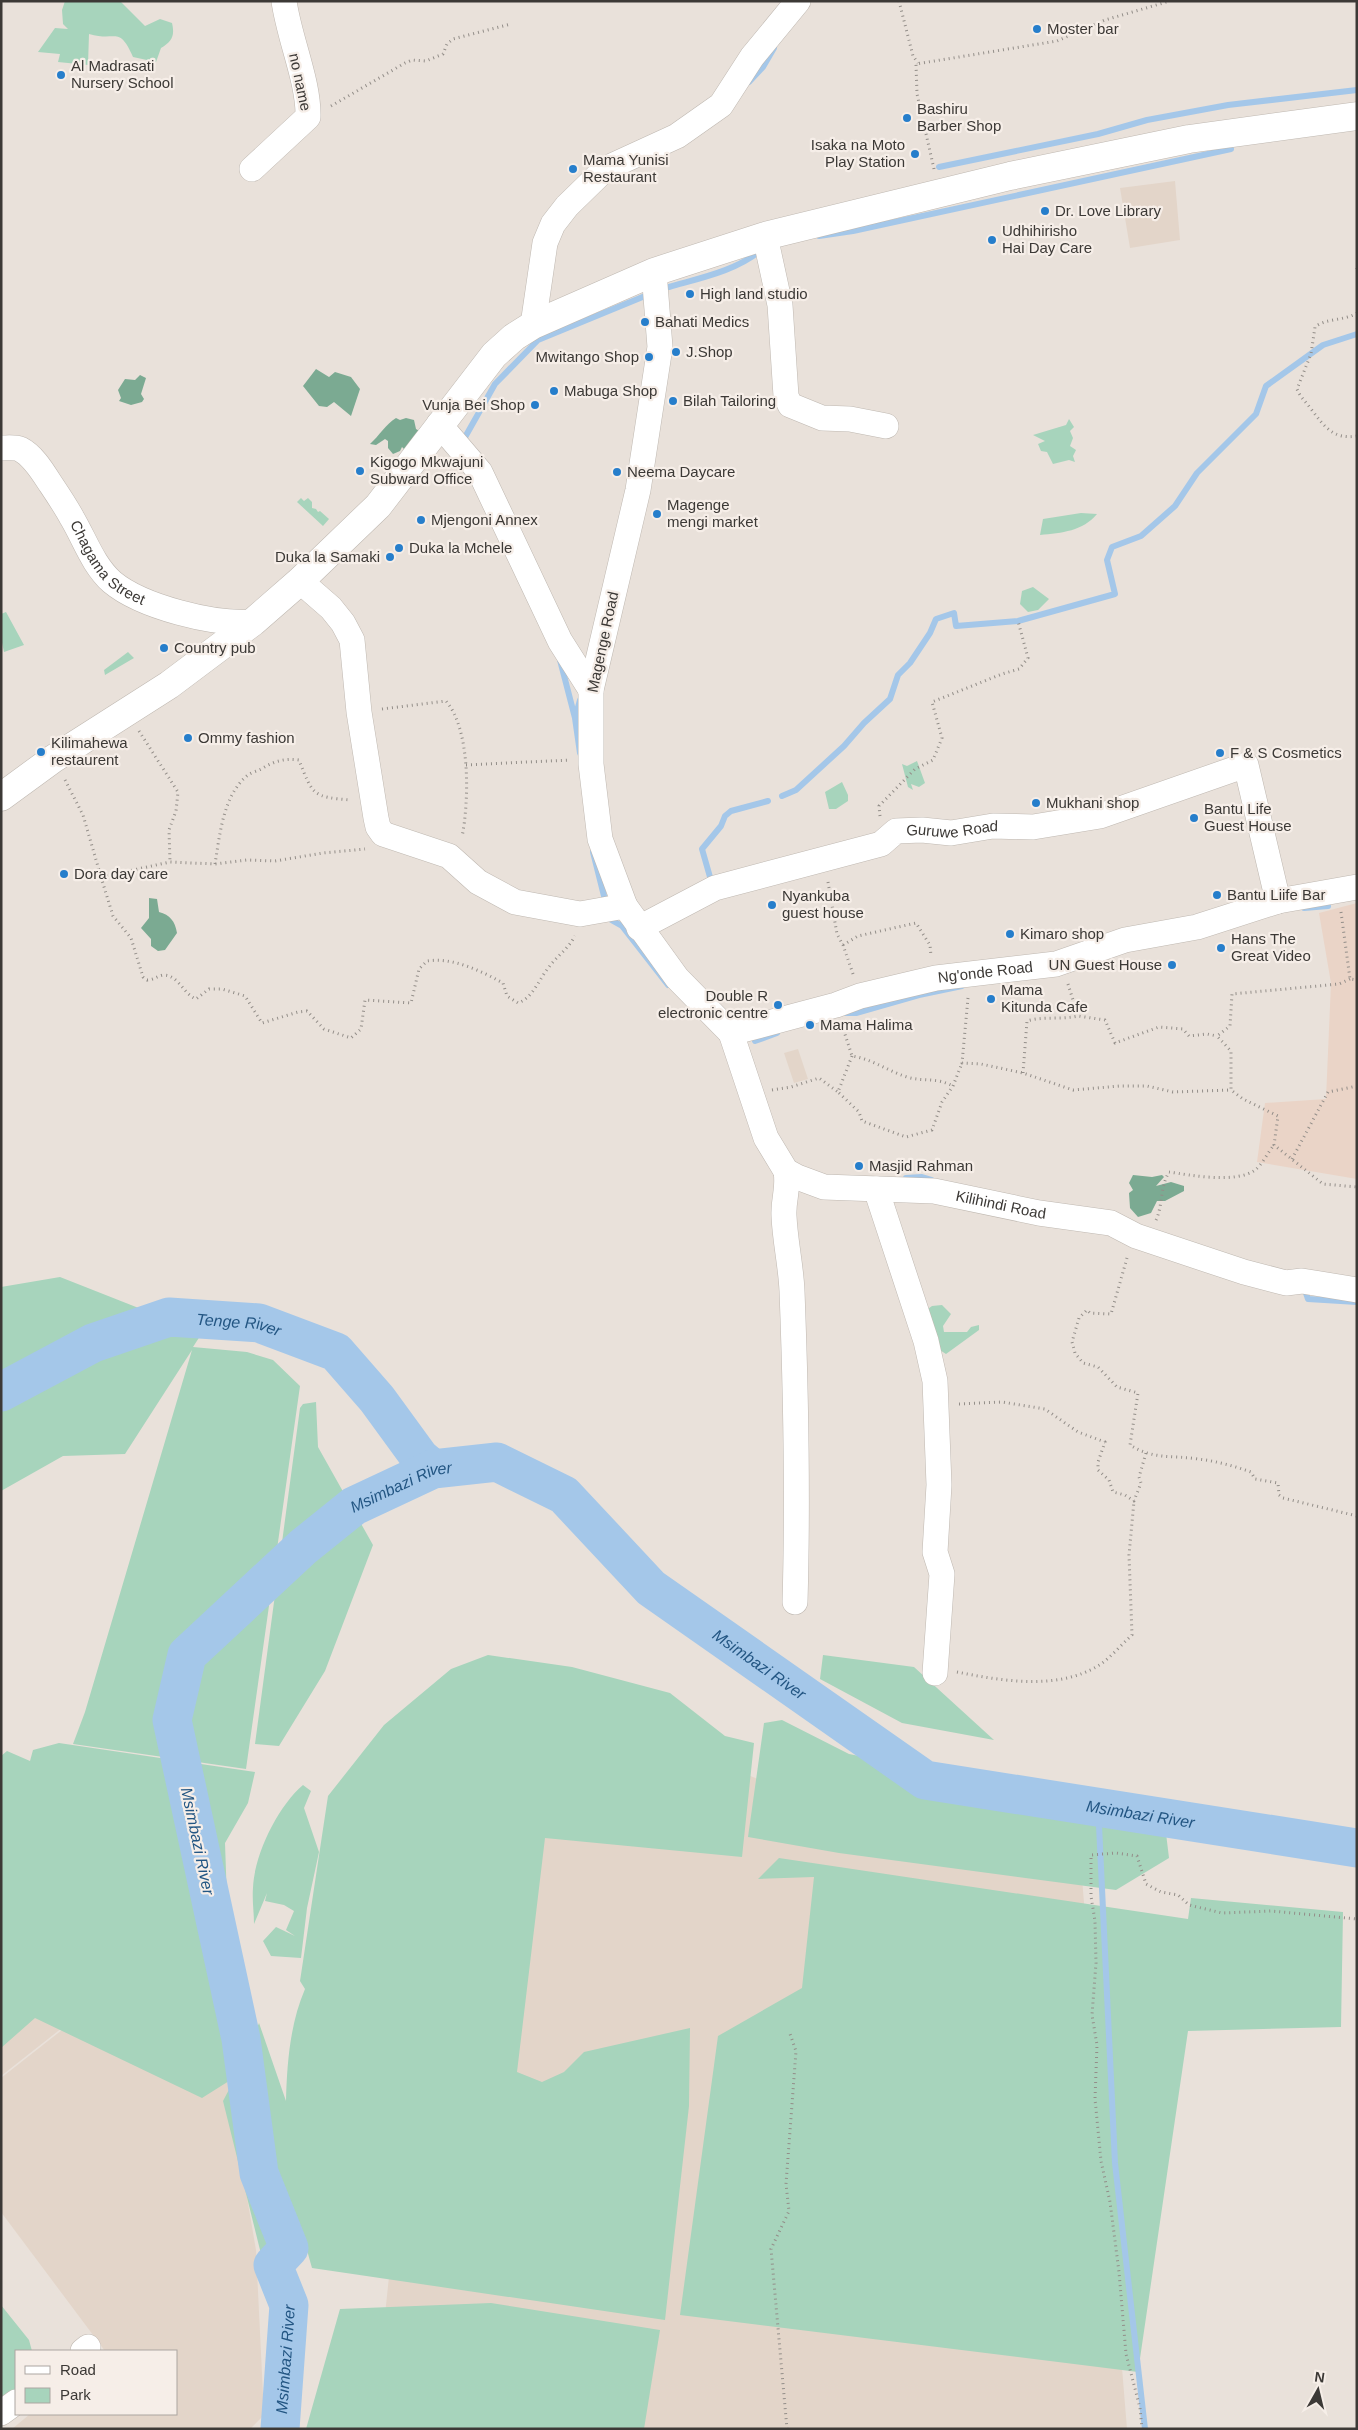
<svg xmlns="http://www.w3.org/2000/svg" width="1358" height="2430" viewBox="0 0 1358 2430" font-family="Helvetica,sans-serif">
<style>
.built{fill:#e3d5c9}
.education{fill:#ead4c7}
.green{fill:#a7d4bc}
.forest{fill:#7baa92}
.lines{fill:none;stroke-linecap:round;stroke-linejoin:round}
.stream{stroke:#a4c7e9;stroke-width:6}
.river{stroke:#a4c7e9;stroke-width:39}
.minor-casing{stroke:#bfb8b1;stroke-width:26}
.tertiary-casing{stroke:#bfb8b1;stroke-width:29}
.path{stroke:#938e89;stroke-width:3;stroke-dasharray:1 4;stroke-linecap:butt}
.minor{stroke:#fff;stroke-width:25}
.tertiary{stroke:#fff;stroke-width:28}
.poi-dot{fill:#267ecb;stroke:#f6eee8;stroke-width:2}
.labels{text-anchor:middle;stroke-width:4.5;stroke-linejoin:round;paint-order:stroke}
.poi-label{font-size:15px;fill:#3c3936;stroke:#f6eee8;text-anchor:start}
.street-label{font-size:15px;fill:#3c3936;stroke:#f6eee8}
.water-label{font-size:16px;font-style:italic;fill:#235683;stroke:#f6eee8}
</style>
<rect width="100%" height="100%" fill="#e9e1da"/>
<path class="built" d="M1175 181 1180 240 1130 248 1120 188Z
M798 1049 808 1079 794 1083 784 1053Z
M640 1732 783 1789 1081 1866 1127 2429H341L384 2324 398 2192 410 1771Z
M1 1978 86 2009 1 2076Z
M114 1989 226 2075 256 2250 264 2415 250 2429H12L30 2414H176V2351H105L1 2212V2078Z"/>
<path class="education" d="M1357 903V1179L1257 1162 1265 1103 1326 1099 1331 983 1319 913Z"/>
<path class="green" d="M65 1H120L145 26 160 19 172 23C175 36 172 41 161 48L156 62 133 57C119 25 116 42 89 34L88 65 58 62 60 54 38 52 55 28 68 29 63 24 62 10Z
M1069 419 1074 427 1070 431 1073 438 1070 446 1076 450 1073 456 1075 462 1069 460 1053 464 1047 452 1041 451 1038 444 1045 441 1033 435 1066 425Z
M301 498 304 501 308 498 312 502V508L316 509 318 512 320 511 329 519 323 526 297 502Z
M1081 513 1097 514C1083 531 1062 533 1040 535L1043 519Z
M1033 587 1049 599 1038 610 1028 612 1020 604 1022 591Z
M6 612 24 645 4 652 1 638V614Z
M128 652 134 658 105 675 104 670Z
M917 761 925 783 919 787 911 784 913 790 908 787 902 764 907 766Z
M842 782 848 795V801L836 809H829L825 792Z
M60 1277 202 1333 193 1347 247 1352 273 1360 300 1386 246 1769 73 1744 85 1712 192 1350 125 1454 63 1456 1 1491V1287Z
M942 1305 951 1314 943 1326 944 1332H967L971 1327 979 1325V1330L946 1354 932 1345 925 1311 932 1306Z
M316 1402 318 1447 373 1545 325 1671 279 1746 255 1744 300 1408 303 1404Z
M488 1655 572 1667 670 1693 725 1736 754 1743 742 1857 545 1838 517 2072 542 2082 564 2072 584 2052 690 2028 689 2106 665 2320 312 2268 303 2236 288 2263 261 2254 223 2101 244 2061 259 2023 286 2101C287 2063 290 2024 305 1989L300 1981 328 1796 384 1725 451 1669Z
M823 1655 914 1667 994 1740 902 1723 820 1679Z
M782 1720 849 1754 968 1777 1060 1805 1165 1825 1169 1858 1116 1890 839 1853 748 1837 764 1723Z
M59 1743 255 1772 248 1803 225 1843 227 1900 223 1987 218 1989 219 2002 238 2041 229 2081 202 2098 35 2018 1 2048V1756L7 1751 30 1761 33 1750Z
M303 1785 311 1791 304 1808 319 1852 307 1908 301 1958 271 1956 263 1941 276 1927 295 1936 286 1930 294 1911 284 1905 265 1901 267 1893 254 1924C254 1912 252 1900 253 1888 254 1855 278 1806 303 1785Z
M779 1858 1188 1919 1191 1898 1343 1912 1341 2027 1188 2031 1138 2372 680 2315 718 2036 802 1988 814 1877 758 1879Z
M491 2303 660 2330 644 2429H306L340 2309Z
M1 2305 29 2340 32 2351H16V2396L1 2402Z"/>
<path class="forest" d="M316 369 329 377 335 372 351 377 360 389 351 416 334 402 327 407 319 406 303 386Z
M140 375 146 378 141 394 144 399 142 402 131 405 119 401 121 398 118 390 125 379 135 380Z
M396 418 400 420 406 418 414 420 416 429 421 432 407 452 402 447 400 451 393 454 388 448V441L385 439 376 445 370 444C379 436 386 424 396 418Z
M149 898 157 899 159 912C170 915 175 921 177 933L165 950 158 951 151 946V939L141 928 149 918Z
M1133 1175 1152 1177 1162 1175 1164 1177 1156 1186 1171 1182 1184 1186V1191L1165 1201H1157L1151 1213 1138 1217 1130 1208 1129 1193 1133 1190 1129 1183Z"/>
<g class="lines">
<path class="stream" d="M749 82 763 67 774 48
M939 167 1098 134 1147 120 1228 105 1357 90
M819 236 853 231 1231 149
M669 287C700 278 736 271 761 250
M464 439 495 384 538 340 645 296 647 301
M560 660 575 718 580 753
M575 718 580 700
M782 796 796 790 844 746 864 723 890 699 898 675 910 663 930 633 936 619 954 613 956 626 1018 621 1115 594 1107 560 1112 547 1141 536 1175 506 1197 473 1256 414 1266 386 1323 345 1357 334
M593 852 604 896
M712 884 702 849 721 826 725 816 731 811 768 801
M1304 908 1328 906
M606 917 622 926 668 985
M846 1013H856L919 995 962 986
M755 1041 777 1033
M906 1178 922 1177 932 1180
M1304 1287 1308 1299 1357 1302
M1096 1806 1098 1804 1115 2163 1145 2429"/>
<g class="river">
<path id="s1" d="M1 1392 93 1343 169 1317 259 1323 336 1352 377 1399 420 1458 433 1469"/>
<path id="s2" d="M280 2429 289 2305 273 2265 289 2248 259 2173 241 2039 172 1720 187 1655 303 1547 354 1506 433 1469 497 1462 564 1495 651 1588 925 1780 1357 1848"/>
</g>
<g class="minor-casing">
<g id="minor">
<path d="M252 169 308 117C309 82 289 38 284 1"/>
<path d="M765 236 780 305 786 396 790 405 822 418 850 419 886 426"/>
<path d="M654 272 660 347 638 490 591 690V764L600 839 625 906 677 978 731 1033"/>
<path d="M533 325 545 243 553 224 567 206 605 169 677 136 721 105 752 57 798 1"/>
<path d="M439 424 480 472 560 641 591 690"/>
<path id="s3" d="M1 448C7 448 15 447 20 449 32 455 41 469 48 480 56 492 65 505 72 518 85 540 93 565 112 582 142 607 214 625 253 622"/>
<path d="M300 581 331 608 343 623 352 640 359 712 376 818 378 827 383 834 449 856 478 882 515 902 580 914 625 906"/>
<path id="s4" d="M639 928 715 888 881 844 896 831 922 830 951 833 993 826 1033 827 1100 816 1246 765 1278 901"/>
<path id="s5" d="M731 1033 766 1138 786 1171 797 1177 824 1187 934 1191 1039 1213 1111 1223 1136 1236 1244 1272 1286 1283 1302 1281 1357 1290"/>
<path id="s6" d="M731 1033 836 1005 860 996 936 978 1056 964 1125 940 1197 927 1278 901 1357 887"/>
<path d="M786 1171C789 1191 783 1198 784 1216 785 1241 791 1266 792 1291 796 1395 798 1499 795 1602"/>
<path d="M876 1189 926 1341 935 1381 939 1485 935 1552 942 1574 935 1673"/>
<path d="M83 2351 88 2347"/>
<path d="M1 2413 16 2402"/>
</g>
</g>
<g class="tertiary-casing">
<path id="tertiary" d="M1 797 53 759 169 685 253 622 300 581 378 506 494 355 514 337 533 325 654 272 765 236 1010 176 1189 139 1357 116"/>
</g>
<path class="path" d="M899 1 913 56 918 63
M331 106 405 63 412 60 426 61 443 54 447 44 453 39 511 24
M934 169 917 94 916 64 1057 41 1105 20 1170 1
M1357 268V271
M1357 313C1344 321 1326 318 1315 327L1311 354 1297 389C1300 397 1306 402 1311 409 1324 426 1333 440 1357 436
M382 709 446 701C471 730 469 802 462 837
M139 731 178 792 176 811 169 830 170 862
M466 765 570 760
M65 780 83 815 101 877 170 862 215 864 247 860 275 861 323 853 365 849
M880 816 879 806 915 769 933 760 942 738 932 702 1002 674 1019 669 1028 658 1018 621
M215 864C220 834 223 795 248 775 252 772 258 771 263 768 274 761 286 758 299 760 313 796 313 797 351 800
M101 877 113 916 131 938 143 977 147 980C154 980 157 976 163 975 179 975 183 994 196 999L209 989H222L245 996 262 1023 298 1012 307 1011 324 1029 351 1038 361 1029 365 1000 411 1003 419 969 427 961C453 957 481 971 503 983L507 996 518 1003C533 998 539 979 549 967 557 956 568 949 575 936
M828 882 837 934 843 945 853 974
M1341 912 1350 979 1357 980
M843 945 858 936 916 923 930 945 931 956
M1350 979 1339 984 1232 994 1230 1026 1217 1036 1231 1051V1090L1243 1099 1278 1116 1274 1145 1323 1184 1357 1187
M1068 984 1078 1016 1105 1020 1115 1043 1159 1027 1183 1029 1189 1036 1207 1034 1217 1036
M968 998 962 1063 981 1064 1023 1073 1073 1090 1120 1086H1147L1173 1092 1231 1090
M842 1025 852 1056C872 1059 888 1071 907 1077 923 1082 936 1077 953 1086
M852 1056 838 1092 859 1112 862 1121 906 1137 932 1130 942 1102 953 1086 962 1063
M1023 1073 1027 1021C1043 1016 1061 1020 1078 1016
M772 1090 791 1087 819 1078 838 1092
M1292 1159 1328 1092 1357 1086
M1156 1220C1163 1205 1160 1187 1169 1172 1190 1175 1236 1184 1255 1170 1262 1165 1268 1152 1274 1145
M1127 1258 1111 1314 1090 1313 1087 1310 1079 1318 1072 1342 1075 1353 1083 1363 1098 1367 1117 1387 1138 1393 1130 1445C1154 1460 1172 1455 1198 1459 1216 1461 1234 1466 1251 1472L1255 1479 1278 1483 1279 1495 1283 1498 1357 1516
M959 1404 1002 1402 1045 1409 1078 1432 1105 1442 1098 1462V1470L1109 1480 1113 1492 1125 1495 1134 1501 1141 1483 1139 1477 1146 1453
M957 1672C1002 1681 1060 1691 1101 1664 1112 1656 1122 1644 1132 1635L1129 1555 1134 1501
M787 2429 771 2249 789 2211 786 2184 796 2051 789 2031
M1142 2429 1140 2408 1126 2354 1119 2272 1110 2202 1101 2161 1095 2099 1097 2045 1092 2015 1096 1963 1095 1921 1091 1896V1855L1116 1853 1137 1856 1146 1884 1161 1892 1178 1895 1189 1905 1222 1913 1271 1911 1357 1919"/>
<use href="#minor" class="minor"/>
<use href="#tertiary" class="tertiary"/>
</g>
<g class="poi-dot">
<circle cx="1037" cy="29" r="5"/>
<circle cx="61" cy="75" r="5"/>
<circle cx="907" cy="118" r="5"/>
<circle cx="915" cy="154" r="5"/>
<circle cx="573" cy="169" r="5"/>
<circle cx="1045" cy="211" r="5"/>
<circle cx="992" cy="240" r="5"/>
<circle cx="690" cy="294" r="5"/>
<circle cx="645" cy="322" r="5"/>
<circle cx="676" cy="352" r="5"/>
<circle cx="649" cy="357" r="5"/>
<circle cx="554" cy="391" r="5"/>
<circle cx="673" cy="401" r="5"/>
<circle cx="535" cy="405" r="5"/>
<circle cx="360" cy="471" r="5"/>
<circle cx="617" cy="472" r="5"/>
<circle cx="657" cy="514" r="5"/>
<circle cx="421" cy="520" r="5"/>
<circle cx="399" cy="548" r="5"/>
<circle cx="390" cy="557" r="5"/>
<circle cx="164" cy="648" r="5"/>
<circle cx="188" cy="738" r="5"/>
<circle cx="41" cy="752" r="5"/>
<circle cx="1220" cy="753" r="5"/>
<circle cx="1036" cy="803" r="5"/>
<circle cx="1194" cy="818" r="5"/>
<circle cx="64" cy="874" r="5"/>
<circle cx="1217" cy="895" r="5"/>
<circle cx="772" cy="905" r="5"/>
<circle cx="1010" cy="934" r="5"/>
<circle cx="1221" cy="948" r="5"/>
<circle cx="1172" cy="965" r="5"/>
<circle cx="991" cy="999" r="5"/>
<circle cx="778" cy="1005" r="5"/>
<circle cx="810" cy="1025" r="5"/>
<circle cx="859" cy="1166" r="5"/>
</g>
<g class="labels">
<g class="poi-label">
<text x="1047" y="34">Moster bar</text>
<text x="71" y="71">Al Madrasati<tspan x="71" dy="17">Nursery School</tspan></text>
<text x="917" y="114">Bashiru<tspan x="917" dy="17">Barber Shop</tspan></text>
<text x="905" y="150" text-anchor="end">Isaka na Moto<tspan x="905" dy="17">Play Station</tspan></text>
<text x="583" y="165">Mama Yunisi<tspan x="583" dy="17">Restaurant</tspan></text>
<text x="1055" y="216">Dr. Love Library</text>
<text x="1002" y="236">Udhihirisho<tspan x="1002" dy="17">Hai Day Care</tspan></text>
<text x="700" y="299">High land studio</text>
<text x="655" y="327">Bahati Medics</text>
<text x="686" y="357">J.Shop</text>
<text x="639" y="362" text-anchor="end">Mwitango Shop</text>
<text x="564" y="396">Mabuga Shop</text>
<text x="683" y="406">Bilah Tailoring</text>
<text x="525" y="410" text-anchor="end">Vunja Bei Shop</text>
<text x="370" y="467">Kigogo Mkwajuni<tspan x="370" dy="17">Subward Office</tspan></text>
<text x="627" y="477">Neema Daycare</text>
<text x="667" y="510">Magenge<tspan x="667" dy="17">mengi market</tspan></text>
<text x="431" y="525">Mjengoni Annex</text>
<text x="409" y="553">Duka la Mchele</text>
<text x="380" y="562" text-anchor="end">Duka la Samaki</text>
<text x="174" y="653">Country pub</text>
<text x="198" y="743">Ommy fashion</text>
<text x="51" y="748">Kilimahewa<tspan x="51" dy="17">restaurent</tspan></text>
<text x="1230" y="758">F &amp; S Cosmetics</text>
<text x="1046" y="808">Mukhani shop</text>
<text x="1204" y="814">Bantu Life<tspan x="1204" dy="17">Guest House</tspan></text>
<text x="74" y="879">Dora day care</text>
<text x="1227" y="900">Bantu Liife Bar</text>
<text x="782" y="901">Nyankuba<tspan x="782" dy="17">guest house</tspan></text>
<text x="1020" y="939">Kimaro shop</text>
<text x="1231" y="944">Hans The<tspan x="1231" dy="17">Great Video</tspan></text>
<text x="1162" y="970" text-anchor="end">UN Guest House</text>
<text x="1001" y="995">Mama<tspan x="1001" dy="17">Kitunda Cafe</tspan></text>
<text x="768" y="1001" text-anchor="end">Double R<tspan x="768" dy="17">electronic centre</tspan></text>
<text x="820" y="1030">Mama Halima</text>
<text x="869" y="1171">Masjid Rahman</text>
</g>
<g class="street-label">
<text transform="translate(300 82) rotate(78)" y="5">no name</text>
<text dy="5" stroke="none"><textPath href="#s3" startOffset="165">Chagama Street</textPath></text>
<text transform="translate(603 642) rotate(-78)" y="5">Magenge Road</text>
<text dy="5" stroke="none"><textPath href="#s4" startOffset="334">Guruwe Road</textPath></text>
<text dy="5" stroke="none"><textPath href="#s6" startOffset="262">Ng'onde Road</textPath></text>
<text dy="5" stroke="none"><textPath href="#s5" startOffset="369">Kilihindi Road</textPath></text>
</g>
<g class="water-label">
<text dy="6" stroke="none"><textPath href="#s1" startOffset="255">Tenge River</textPath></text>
<text dy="6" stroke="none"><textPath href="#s2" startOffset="1075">Msimbazi River</textPath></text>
<text dy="6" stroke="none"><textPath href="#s2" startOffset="1510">Msimbazi River</textPath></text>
<text dy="6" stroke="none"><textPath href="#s2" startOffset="1930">Msimbazi River</textPath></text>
<text transform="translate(198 1841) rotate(78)" y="6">Msimbazi River</text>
<text dy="6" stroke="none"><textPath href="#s2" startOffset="70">Msimbazi River</textPath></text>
</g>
</g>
<rect width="1358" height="2430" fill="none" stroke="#3c3936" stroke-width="5"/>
<rect x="15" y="2350" width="162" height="65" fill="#f6eee8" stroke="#aca6a1"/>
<rect x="25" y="2366" width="25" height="8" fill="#ffffff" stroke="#aca6a1"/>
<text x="60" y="2375" font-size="15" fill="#3c3936">Road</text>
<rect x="25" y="2388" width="25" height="15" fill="#a7d4bc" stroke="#aca6a1"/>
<text x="60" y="2400" font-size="15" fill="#3c3936">Park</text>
<g transform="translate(1318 2390) rotate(8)" stroke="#f6eee8" stroke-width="4" paint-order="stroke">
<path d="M0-4L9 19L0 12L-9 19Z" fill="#3c3936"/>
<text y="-8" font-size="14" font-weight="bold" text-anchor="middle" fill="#3c3936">N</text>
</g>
</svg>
